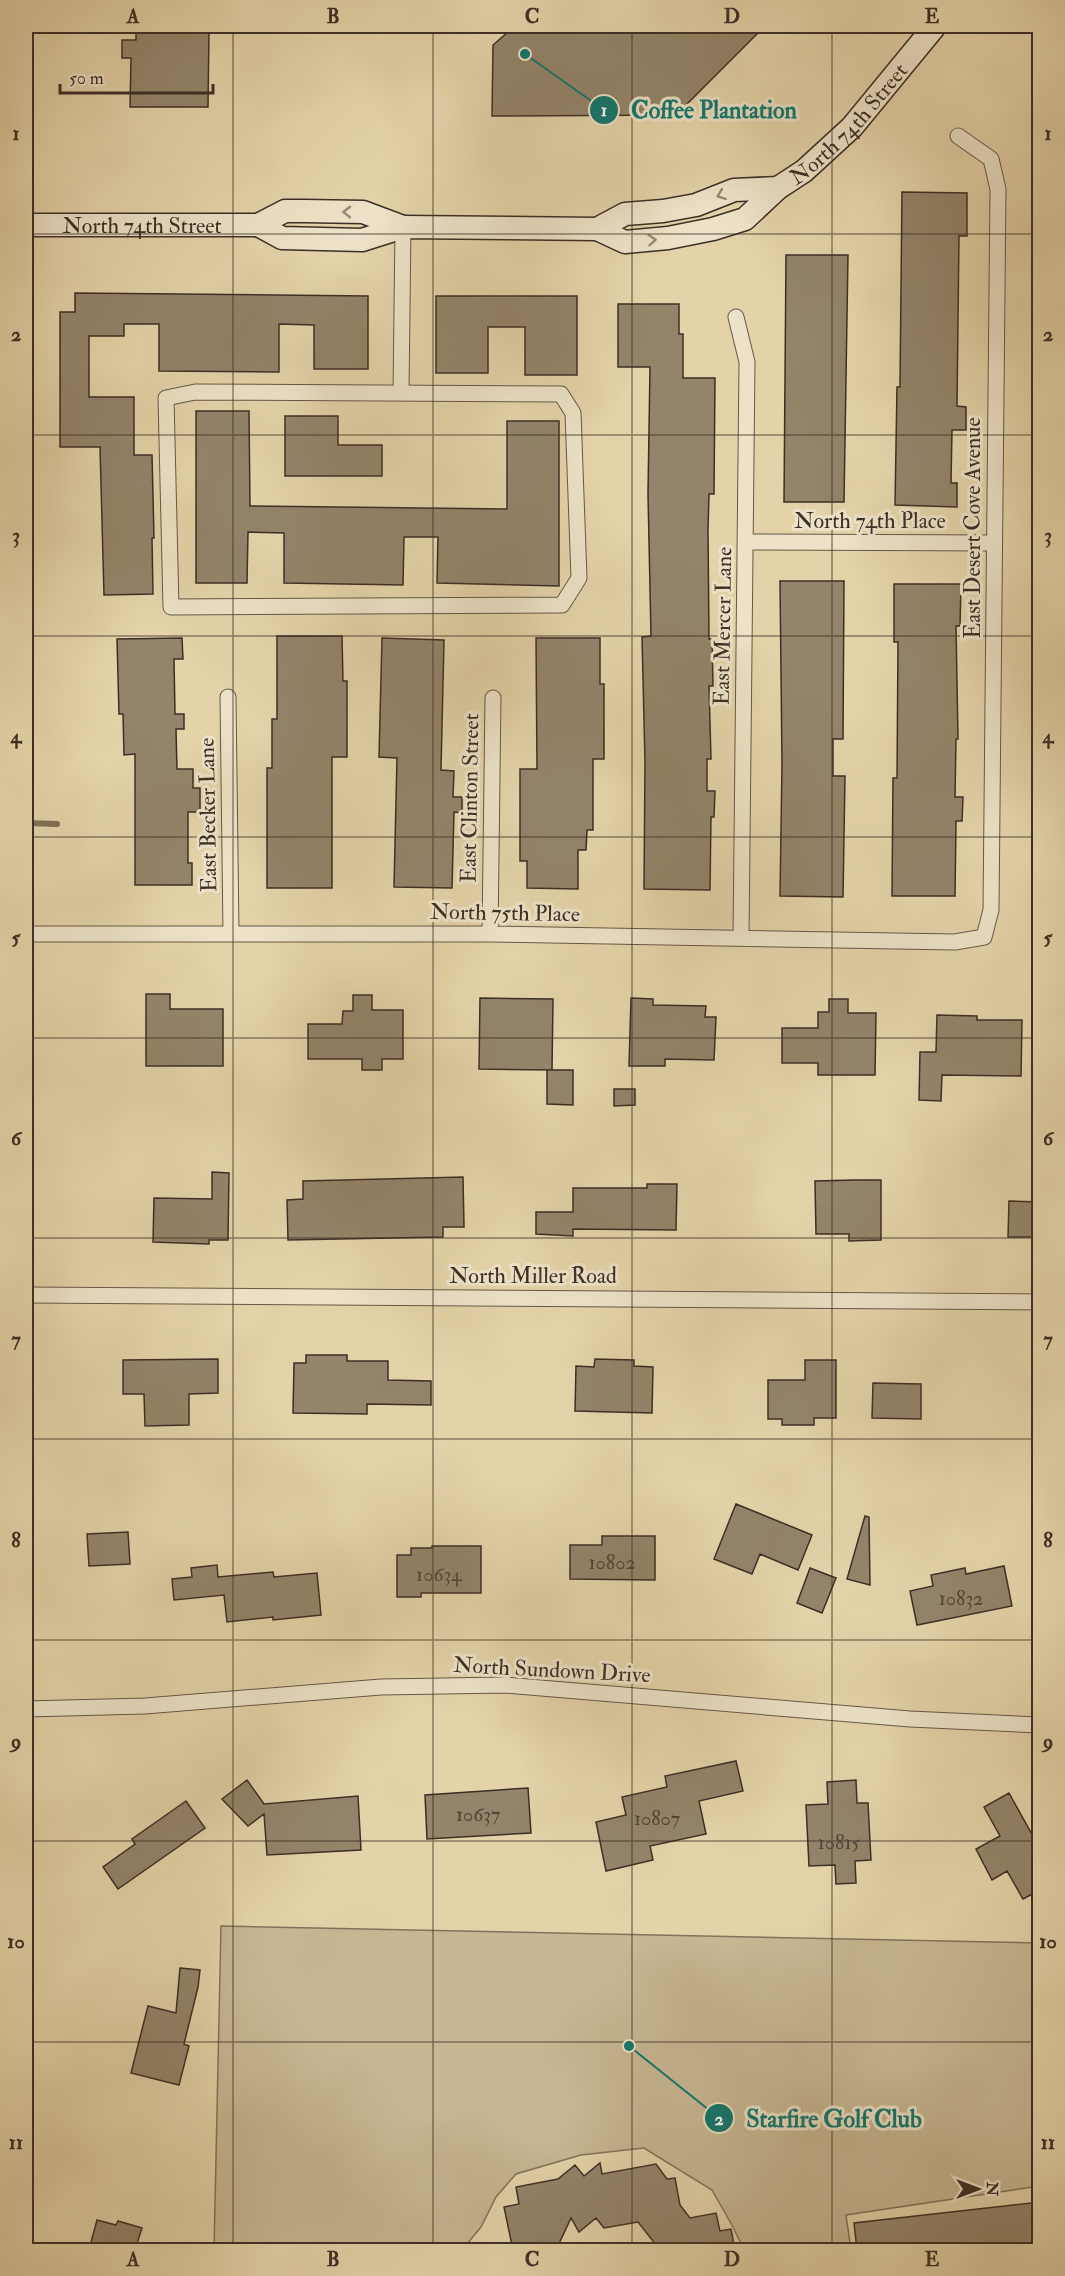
<svg xmlns="http://www.w3.org/2000/svg" width="1065" height="2276" viewBox="0 0 1065 2276" font-family="'IM FELL Double Pica',serif">
<style>
.green{fill:#c7b793;stroke:#82735c;stroke-width:1.5}
.lines{fill:none;stroke-linecap:round;stroke-linejoin:round}
.stream{stroke:#7f705a;stroke-width:6}
.building{fill:#93846a;stroke:#3c2f26;stroke-width:1.5}
.street-casing{stroke:#665847;stroke-width:17}
.secondary-casing{stroke:#3c2f26;stroke-width:25}
.street{stroke:#ede2c7;stroke-width:15}
.secondary{stroke:#ede2c7;stroke-width:22}
.oneway{stroke:#948876}
.grid{fill:none;stroke:#3c2f26;stroke-width:1.5;stroke-opacity:0.55}
.labels{text-anchor:middle;stroke-width:6;stroke-linejoin:round;paint-order:stroke}
.number-label{font-size:20px;fill:#524437}
.street-label{font-size:22px;fill:#3c2f26;stroke:#ede2c7}
.leader{fill:none;stroke:#0f766e;stroke-width:2}
.callout-dot{fill:#0f766e;stroke:#ede2c7;stroke-width:2}
.mark-label{font-size:18px;text-anchor:middle;font-weight:bold;fill:#fff}
.callout-label{font-size:24px;text-anchor:middle;font-weight:bold;fill:#0f766e;stroke:#ede2c7;stroke-width:6;stroke-linejoin:round;paint-order:stroke}
.neatline{fill:none;stroke:#3c2f26;stroke-width:2}
.grid-label{font-size:20px;text-anchor:middle;font-weight:bold;fill:#3c2f26}
</style>
<rect width="100%" height="100%" fill="#e4d3a9"/>
<filter id="stains"><feTurbulence type="fractalNoise" baseFrequency=".00333" numOctaves="4"/><feColorMatrix values="0 0 0 0 .2 0 0 0 0 .09 0 0 0 0 .02 0 0 0 .5 -.17"/></filter>
<radialGradient id="worn" r=".72"><stop offset=".6" stop-color="#630" stop-opacity="0"/><stop offset="1" stop-color="#630" stop-opacity=".3"/></radialGradient>
<path class="green" d="M221 1926 1039 1943V2186L846 2215 851 2250H744L733 2227 712 2190 644 2148 581 2155 516 2174 496 2197 481 2227 467 2244V2250H214Z"/>
<g class="lines">
<path class="stream" d="M26 823 57 824"/>
</g>
<path class="building" d="M515 26H765L676 115 492 116 493 45Z
M149 29 209 30 208 107H130L131 58H122V40H136V32H149Z
M902 192 967 193V236H959L957 406 966 407V430H952L951 483H957V507L895 505 897 387H900Z
M786 255H848L844 502H784Z
M75 293 368 296V369H314V325L279 324V372L159 371V324H124V336H89V397H134V455H152L154 538H152L153 594 104 595 100 447H60V312H75Z
M436 296H577V375H525V327H488V373H436Z
M618 304H679V334H683V378H715L714 494H709L708 530 709 639H712L713 686H709L711 759H707V791H715L714 817H711L710 890 644 889 645 762 642 637 651 636 648 494 650 367H618Z
M196 411H249L250 506 507 509V421H559V586L437 583 438 537H404L403 585 284 583V533L248 532 247 583H196Z
M285 416H338V445H382V476H285Z
M780 581H844L843 739H833V776H845L843 897 780 896 782 764Z
M894 584H961L960 626H956L958 739H956L955 797H963L962 821H956L955 896H892L893 778H897L898 642H894Z
M277 636H342L343 681H347V757H332V888H267V768H272V719H277Z
M182 638 183 659H174L175 714H184V729H176L177 769H193V788H200V812H188V863H192V885H135V754L124 755 123 714H119L117 639Z
M382 638 444 640 441 770 454 771 453 797H462V813L454 812 452 888 394 887 397 758 379 757Z
M536 638H600V684H604V759H593V830H587L586 850H578V889L527 888V861H520V769H537Z
M146 994H170V1009H223V1066H146Z
M353 995H372V1010H403V1059H382V1070H362V1059H308V1024H342L343 1011H353Z
M480 998 553 999 552 1070 479 1069Z
M631 998 653 999V1005L706 1006 705 1017H716L714 1060 665 1059V1066H629Z
M829 999H848V1013H876L875 1075H818V1063H782V1028H818V1012H829Z
M937 1015 977 1016V1020H1022L1021 1076 942 1075 941 1101 919 1100 920 1052H936Z
M547 1070H573V1105L547 1104Z
M614 1089H635V1105L614 1106Z
M212 1172 229 1173 228 1240H209V1244L153 1242 154 1198 212 1199Z
M463 1177 464 1227H443V1237L288 1240 287 1200 303 1199V1181Z
M854 1180H881V1240L849 1241V1234H816L815 1181Z
M647 1184H677L676 1230 573 1229V1236L536 1234V1212H573V1188H647Z
M1009 1201 1040 1202V1237H1008Z
M306 1355H347V1361H388V1380L431 1381V1405L367 1404V1414L293 1413 294 1363H306Z
M218 1359V1393L189 1394V1425L145 1426 144 1394H123V1360Z
M595 1359 634 1360V1366L653 1367 652 1413 575 1411 576 1366 594 1367Z
M805 1360H836V1418H814V1425H782V1419H768V1380H805Z
M873 1383 921 1384V1419L872 1418Z
M736 1504 812 1535 798 1570 760 1554 752 1574 714 1559Z
M865 1516 869 1517 870 1585 847 1579Z
M128 1532 130 1564 89 1566 87 1534Z
M602 1536H655V1580L570 1579V1545H602Z
M432 1546H481V1593H421V1597H397V1555H411V1548H432Z
M217 1565 218 1577 273 1572 274 1577 317 1573 321 1615 273 1620V1617L227 1622 224 1595 174 1600 172 1579 192 1577 191 1568Z
M1004 1566 1012 1606 917 1625 910 1591 933 1586 931 1575 965 1568 966 1574Z
M810 1568 836 1578 822 1613 797 1603Z
M736 1761 743 1791 699 1801 706 1834 650 1846 653 1860 606 1871 596 1822 626 1815 622 1797 667 1787 665 1776Z
M247 1780 264 1804 358 1796 361 1850 267 1855 264 1814 248 1826 222 1799Z
M856 1780 857 1803H868L871 1860 855 1861 856 1883 836 1884 835 1865 809 1866 806 1805 828 1804 827 1782Z
M528 1788 531 1833 427 1839 425 1795Z
M1009 1793 1040 1849V1890L1023 1899 1007 1871 992 1880 976 1849 1000 1836 984 1807Z
M186 1801 205 1828 118 1889 103 1867 135 1844 132 1839Z
M180 1968 200 1970 198 1987 184 2044 189 2046 179 2085 131 2073 148 2006 176 2013Z
M600 2163 602 2174 656 2164 667 2179 675 2178 680 2205 690 2218 716 2213 720 2231 731 2229 735 2250H660L638 2222 604 2228 596 2218 579 2232 571 2218 556 2250H513L504 2207 519 2204 516 2187 558 2179 575 2165 584 2176Z
M1040 2202V2250H857L854 2223Z
M97 2220 116 2225 118 2221 142 2228 135 2250H89Z"/>
<g class="lines">
<g class="street-casing">
<path id="street" d="M736 317 747 362 741 937
M195 392 561 394 573 413 579 578 562 605 171 607 166 398Z
M401 393 403 227
M746 542 994 543
M228 697 231 933
M26 934H490L955 942 984 937 991 910 998 189 991 159 958 136
M490 934 493 698
M26 1295 1040 1302
M26 1709 145 1706 381 1687 504 1685 910 1719 1040 1725"/>
</g>
<g class="secondary-casing">
<g id="secondary">
<path id="s1" d="M26 225H258L285 211H304L363 212 403 227"/>
<path id="s2" d="M258 225 282 238 362 240 403 227 597 229 625 242 668 238 713 229 745 219 778 188 804 171 852 127 935 26"/>
<path d="M597 229 625 214 663 211 696 205 734 190 778 188"/>
</g>
</g>
<use href="#street" class="street"/>
<use href="#secondary" class="secondary"/>
</g>
<defs><path id="oneway-chevron" d="M-2-3.5L2.5 0L-2 3.5" fill="none" stroke-width="1.6" stroke-linecap="round" stroke-linejoin="round" transform="scale(1.5)"/></defs>
<g class="oneway">
<use href="#oneway-chevron" transform="translate(721 195) rotate(159)"/>
<use href="#oneway-chevron" transform="translate(347 212) rotate(-179)"/>
<use href="#oneway-chevron" transform="translate(652 240) rotate(-5)"/>
</g>
<path class="grid" d="M233 26V2250M433 26V2250M632 26V2250M832 26V2250M26 234H1040M26 435H1040M26 636H1040M26 837H1040M26 1038H1040M26 1238H1040M26 1439H1040M26 1640H1040M26 1841H1040M26 2042H1040"/>
<g class="labels">
<g class="number-label">
<text x="612" y="1569">10802</text>
<text x="439" y="1581">10634</text>
<text x="961" y="1605">10832</text>
<text x="478" y="1821">10637</text>
<text x="657" y="1825">10807</text>
<text x="839" y="1849">10815</text>
</g>
<g class="street-label">
<text dy="8" stroke="none"><textPath href="#s2" startOffset="639">North 74th Street</textPath></text>
<text dy="8" stroke="none"><textPath href="#s1" startOffset="116">North 74th Street</textPath></text>
<text x="870" y="528">North 74th Place</text>
<text transform="translate(972 528) rotate(-90)" y="8">East Desert Cove Avenue</text>
<text transform="translate(722 626) rotate(-89)" y="8">East Mercer Lane</text>
<text transform="translate(469 798) rotate(-89)" y="8">East Clinton Street</text>
<text transform="translate(207 815) rotate(-91)" y="8">East Becker Lane</text>
<text transform="translate(505 912) rotate(1)" y="8">North 75th Place</text>
<text x="533" y="1283">North Miller Road</text>
<text transform="translate(552 1669) rotate(3)" y="8">North Sundown Drive</text>
</g>
</g>
<path class="leader" d="M525 54L604 110M629 2046L719 2118"/>
<g class="callout-dot">
<circle cx="525" cy="54" r="6"/>
<circle cx="629" cy="2046" r="6"/>
<circle cx="604" cy="110" r="15"/>
<circle cx="719" cy="2118" r="15"/>
</g>
<g class="mark-label">
<text x="604" y="116">1</text>
<text x="719" y="2125">2</text>
</g>
<g class="callout-label">
<text x="714" y="118">Coffee Plantation</text>
<text x="834" y="2127">Starfire Golf Club</text>
</g>
<rect width="1065" height="2276" fill="none" stroke="#e4d3a9" stroke-width="66"/>
<g transform="translate(978 2189) rotate(90)" stroke="#ede2c7" stroke-width="4.5" paint-order="stroke">
<path d="M0-4.5L10 22L0 15L-10 22Z" fill="#3c2f26"/>
<text y="-9" font-size="16" font-weight="bold" text-anchor="middle" fill="#3c2f26">N</text>
</g>
<path d="M60 84v9h153v-9" fill="none" stroke="#3c2f26" stroke-width="3"/>
<text x="69" y="84" font-size="18" fill="#3c2f26" stroke="#ede2c7" stroke-width="4.5" paint-order="stroke">50 m</text>
<rect x="33" y="33" width="999" height="2210" class="neatline"/>
<g class="grid-label">
<text x="133" y="23">A</text>
<text x="333" y="23">B</text>
<text x="532" y="23">C</text>
<text x="732" y="23">D</text>
<text x="932" y="23">E</text>
<text x="16" y="140">1</text>
<text x="1048" y="140">1</text>
<text x="16" y="341">2</text>
<text x="1048" y="341">2</text>
<text x="16" y="542">3</text>
<text x="1048" y="542">3</text>
<text x="16" y="743">4</text>
<text x="1048" y="743">4</text>
<text x="16" y="944">5</text>
<text x="1048" y="944">5</text>
<text x="16" y="1145">6</text>
<text x="1048" y="1145">6</text>
<text x="16" y="1346">7</text>
<text x="1048" y="1346">7</text>
<text x="16" y="1547">8</text>
<text x="1048" y="1547">8</text>
<text x="16" y="1748">9</text>
<text x="1048" y="1748">9</text>
<text x="16" y="1948">10</text>
<text x="1048" y="1948">10</text>
<text x="16" y="2149">11</text>
<text x="1048" y="2149">11</text>
<text x="133" y="2266">A</text>
<text x="333" y="2266">B</text>
<text x="532" y="2266">C</text>
<text x="732" y="2266">D</text>
<text x="932" y="2266">E</text>
</g>
<rect width="100%" height="100%" filter="url(#stains)"/>
<rect width="100%" height="100%" fill="url(#worn)"/>
</svg>
